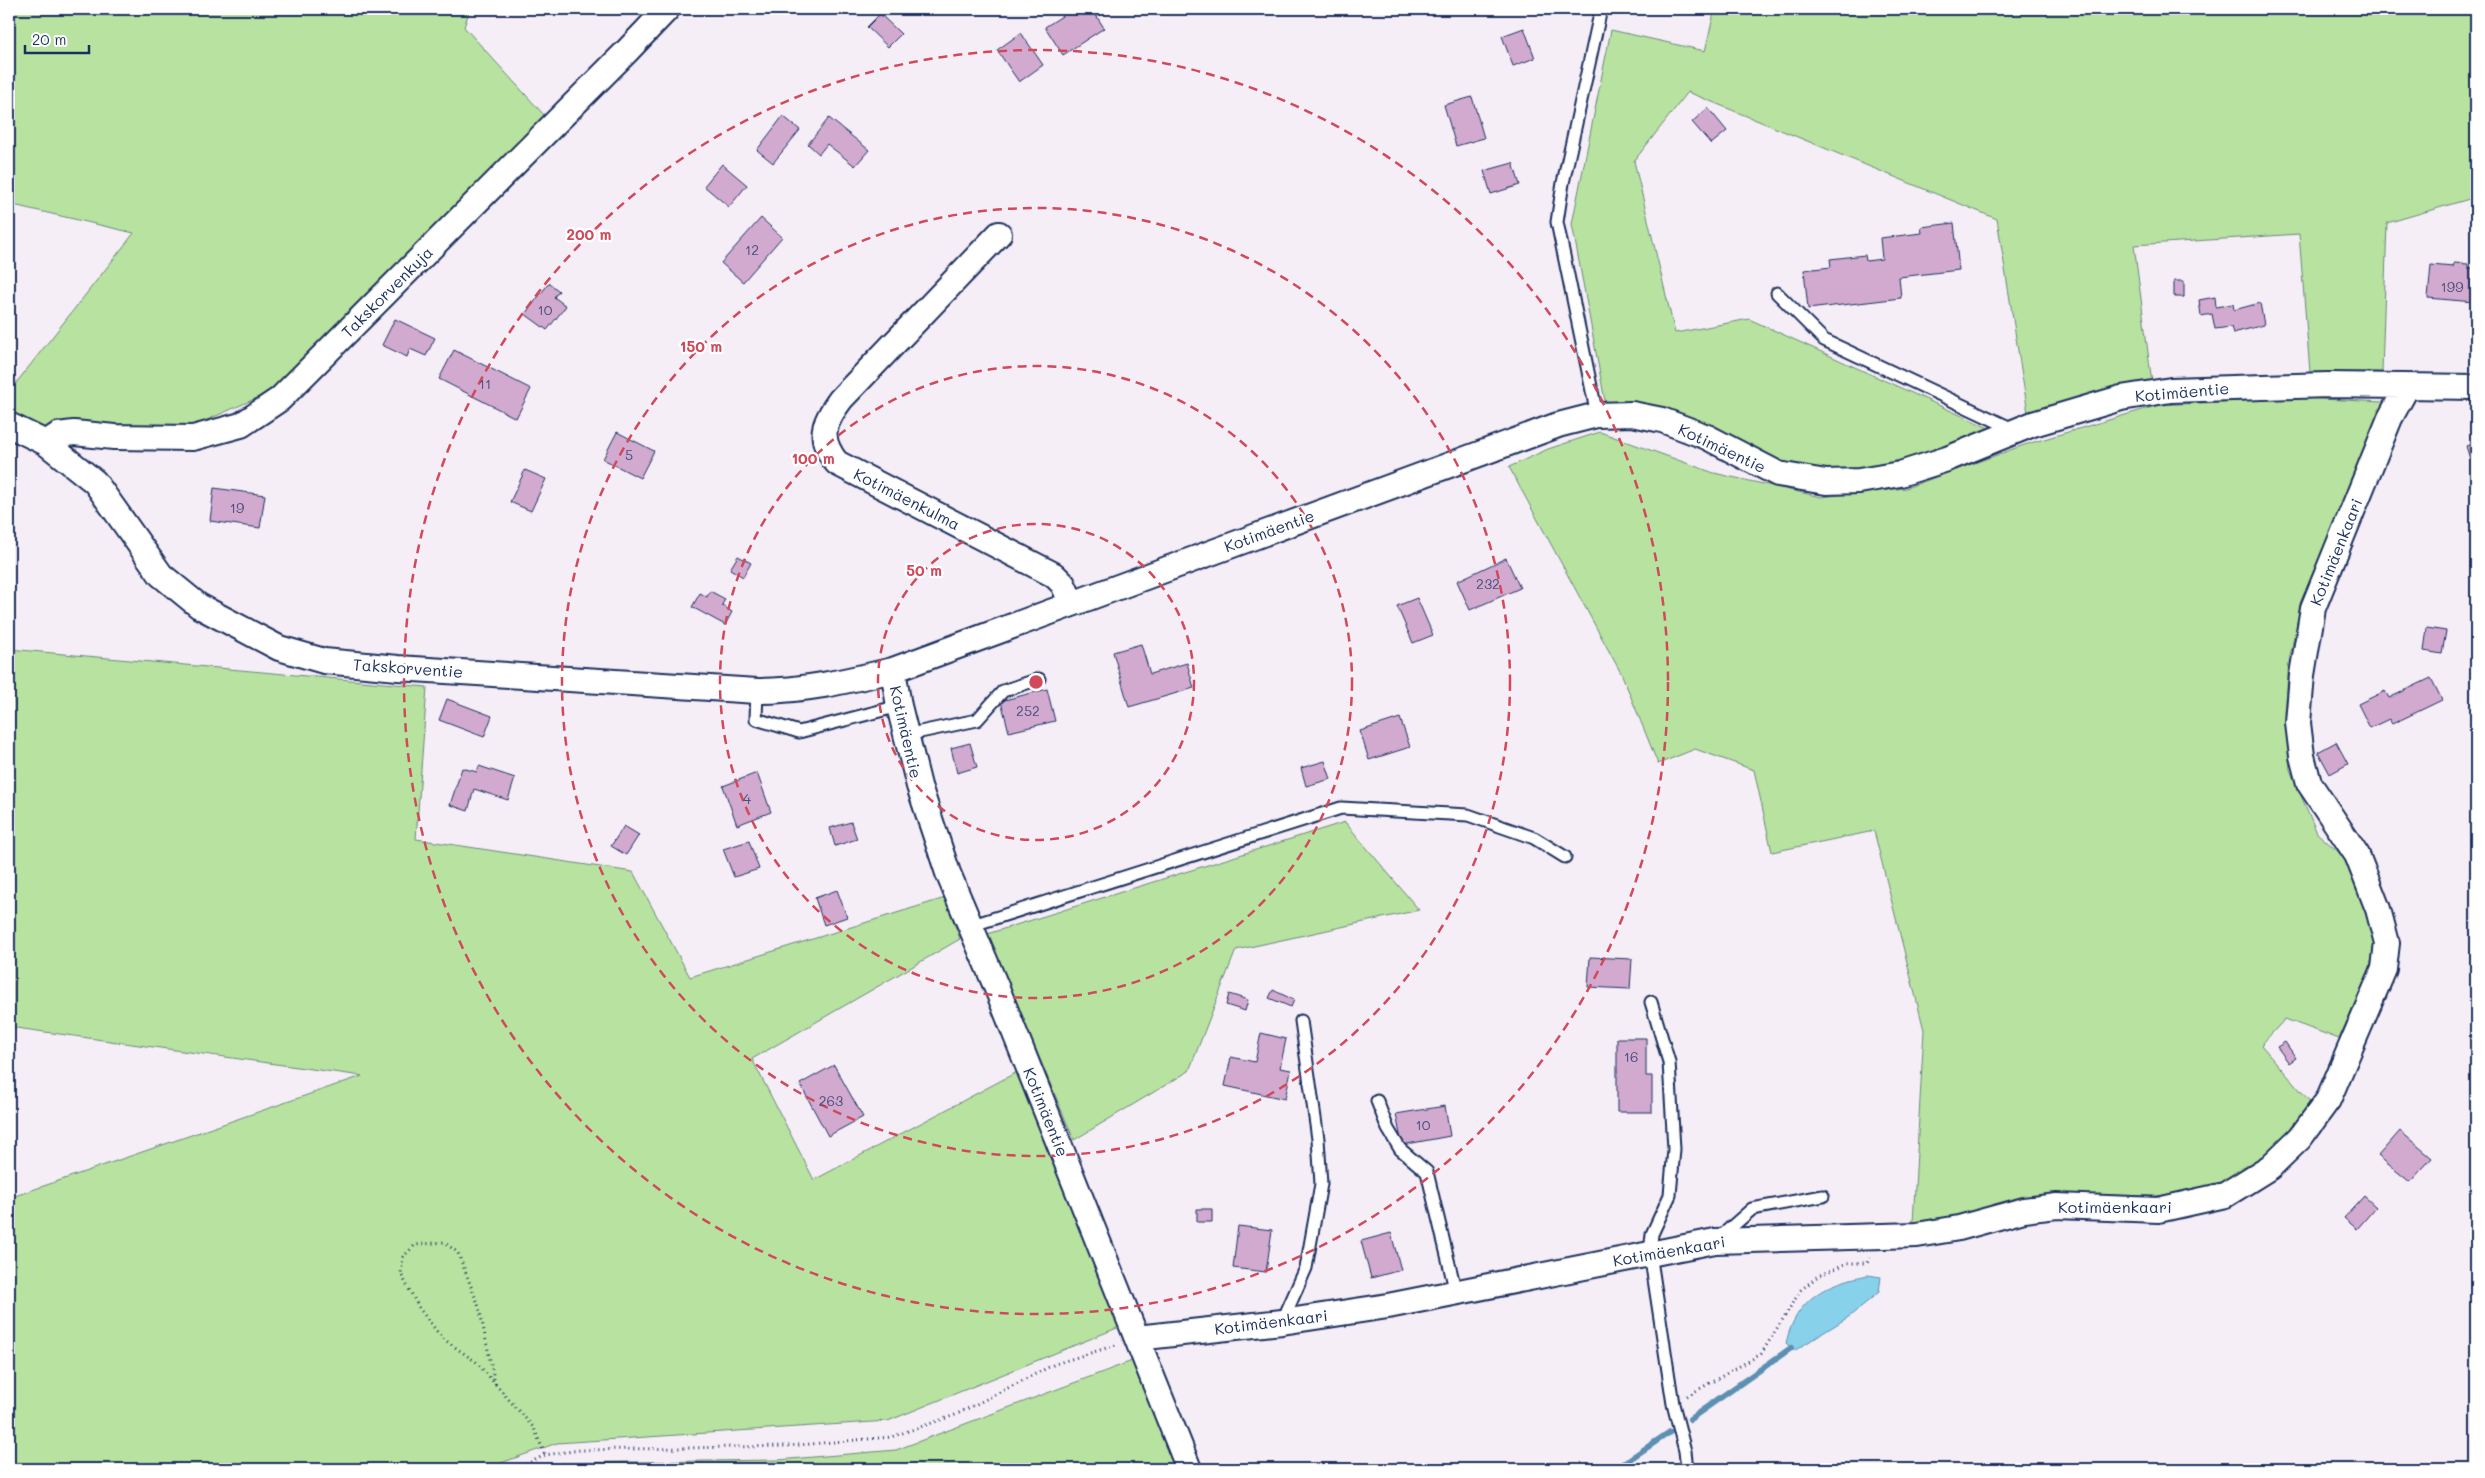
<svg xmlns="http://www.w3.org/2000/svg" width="2485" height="1478" viewBox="0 0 2485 1478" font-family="Mali,sans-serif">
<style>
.green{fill:#b8e29f;stroke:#6a887e}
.water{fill:#88d1ea;stroke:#5c90b2}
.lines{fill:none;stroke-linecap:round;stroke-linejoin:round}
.stream{stroke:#5c90b2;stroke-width:6}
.building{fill:#d2aad0;stroke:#1b2f5e}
.service-casing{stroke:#1b2f5e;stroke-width:15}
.minor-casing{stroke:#1b2f5e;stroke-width:28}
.path{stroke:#1b2f5e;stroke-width:3;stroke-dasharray:1 4;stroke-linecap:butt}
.service{stroke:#fff;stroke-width:11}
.minor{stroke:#fff;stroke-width:24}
.ring{fill:none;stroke:#d1495b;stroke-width:2.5;stroke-dasharray:9 6}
.labels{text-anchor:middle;stroke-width:4.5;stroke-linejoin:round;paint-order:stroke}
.number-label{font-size:14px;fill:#494e7a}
.street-label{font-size:16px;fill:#1b2f5e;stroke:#fff}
.centre{fill:#d1495b;stroke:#fff;stroke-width:2.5}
.ring-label{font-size:15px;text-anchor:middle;font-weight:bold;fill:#d1495b;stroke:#fff;stroke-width:4.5;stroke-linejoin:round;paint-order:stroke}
</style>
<rect width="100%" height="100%" fill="#f6eef6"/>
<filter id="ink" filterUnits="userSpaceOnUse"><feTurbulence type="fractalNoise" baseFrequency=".02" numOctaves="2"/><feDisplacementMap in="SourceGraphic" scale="10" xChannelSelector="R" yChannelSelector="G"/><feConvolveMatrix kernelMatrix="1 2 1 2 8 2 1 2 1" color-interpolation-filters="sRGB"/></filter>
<g filter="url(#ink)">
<path class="green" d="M9 9H470L464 27 545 116 277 389 191 427 71 422 46 429 9 415V392L134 233 9 204Z
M1715 9H2476V197L2387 223 2382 372H2310L2299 234 2134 245 2152 383 2028 413 1997 219 1688 92 1634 161 1675 333 1749 319 1991 429 1945 452 1850 473 1780 461 1734 439 1657 408 1605 401 1572 224 1611 30 1705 51Z
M2301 398 2384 402 2301 603 2289 661 2285 714 2290 770 2317 833 2344 857 2368 912 2374 944 2370 968 2339 1039 2285 1019 2261 1045 2313 1105 2264 1157 2220 1184 2159 1196 2101 1195 2032 1199 1963 1215 1913 1222 1924 1030 1874 831 1772 852 1754 770 1695 749 1658 764 1622 675 1509 467 1548 449 1600 432 1714 473 1821 497 1906 488 2024 445 2159 405Z
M9 649 427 687 416 839 633 872 690 977 945 898 960 939 752 1059 814 1180 1017 1072 1122 1326 888 1421 557 1443 484 1469H9V1198L362 1076 9 1027Z
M1345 822 1419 910 1236 950 1189 1071 1074 1140 987 934Z
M1140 1358 1183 1469H547L561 1463 778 1460 896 1450Z"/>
<path class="water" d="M1868 1275 1881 1277 1879 1292 1850 1316 1794 1351 1786 1343C1796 1298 1827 1283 1868 1275Z"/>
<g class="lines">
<path class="stream" d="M1690 1419 1791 1348
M1615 1469 1670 1432"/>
</g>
<path class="building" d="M1073 9H1092L1104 28 1063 55 1045 27Z
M880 14 901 34 888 47 867 27Z
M1524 28 1535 58 1513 66 1502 36Z
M1021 33 1043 65 1019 82 997 50Z
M1472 97 1484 138 1456 146 1444 105Z
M1708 108 1727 131 1711 144 1692 122Z
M783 116 800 130 773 163 757 150Z
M829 118 869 150 855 166 827 144 819 154 808 144Z
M1513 163 1520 185 1491 194 1484 171Z
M722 164 747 185 729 207 704 186Z
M761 218 782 237 743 282 721 263Z
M1954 223 1959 270 1899 277 1901 298 1808 309 1804 270 1831 267 1830 259 1865 255 1866 261 1882 259 1880 238 1922 233 1921 227Z
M2454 263 2468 264V268H2476L2474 302 2428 298 2431 265 2453 267Z
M2174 281H2184V297H2174Z
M549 283 559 291 554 297 566 306 547 330 525 314Z
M2215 297 2216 307 2233 304 2234 310 2260 303 2264 325 2233 333 2231 327 2215 329 2212 314 2201 316 2199 300Z
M395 319 435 338 426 356 410 349 407 357 382 345Z
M454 350 531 389 516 418 439 379Z
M617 432 654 451 640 478 603 459Z
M2476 442V478L2466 446Z
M525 470 546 479 531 511 510 502Z
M214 488 265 495 260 528 210 521Z
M738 556 751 563 743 577 730 569Z
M1506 558 1520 588 1470 610 1457 581Z
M710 591 725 599 722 605 732 612 725 625 692 607 700 593 707 597Z
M1417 598 1433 635 1413 643 1397 606Z
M2427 628 2446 631 2442 654 2424 651Z
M1141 644 1150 674 1187 663 1194 688 1129 707 1113 652Z
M2431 678 2442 700 2392 724 2389 719 2370 728 2358 704 2385 691 2389 698Z
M1047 689 1055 721 1009 732 1001 701Z
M447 699 492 716 484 737 439 720Z
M1400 718 1410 747 1369 760 1360 731Z
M2336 742 2348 764 2330 774 2318 752Z
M970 743 977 767 957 773 951 748Z
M1325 761 1331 779 1306 786 1301 768Z
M479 766 515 778 508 800 474 789 468 811 450 805 462 768 477 772Z
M757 773 771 812 737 825 723 786Z
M851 822 857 839 835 846 830 828Z
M624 826 639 835 626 855 611 846Z
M749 841 759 869 734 877 723 849Z
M837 890 847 917 824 925 815 898Z
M1590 957 1632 959 1630 989 1588 987Z
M1273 990 1294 1000 1291 1007 1269 998Z
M1229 994 1248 1000 1245 1011 1226 1005Z
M1261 1033 1286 1039 1280 1068 1291 1070 1285 1099 1225 1086 1231 1057 1255 1062Z
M1617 1038H1646V1076H1652V1112H1617Z
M2285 1042 2296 1058 2289 1063 2277 1047Z
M834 1065 863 1117 828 1136 800 1084Z
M1445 1106 1450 1136 1402 1145 1396 1114Z
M2400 1131 2432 1158 2410 1182 2378 1156Z
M2364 1196 2376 1207 2357 1229 2344 1218Z
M1197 1209H1212V1222H1197Z
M1238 1226 1272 1230 1266 1272 1233 1268Z
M1391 1233 1401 1270 1371 1278 1361 1241Z"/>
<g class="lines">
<g class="service-casing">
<path id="service" d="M1777 293 1824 340 2015 430
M1597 415 1557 222 1563 183 1601 9
M757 691 756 719 799 732 899 706
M906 735 977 720 1003 691 1039 679
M970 926 1341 808 1468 815 1534 838 1565 857
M1651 1002 1669 1062 1674 1149 1670 1195 1652 1234 1650 1253 1673 1404 1685 1451 1687 1469
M1377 1101 1388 1129 1400 1149 1427 1172 1456 1293
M1719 1238 1752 1209 1823 1196
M1282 1322 1306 1268 1321 1184 1318 1139 1301 1021"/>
</g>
<g class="minor-casing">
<path id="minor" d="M999 234 841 399C823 423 817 438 837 463L1054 575 1063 584 1072 604
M9 425 46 443 95 482 161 575 199 606 279 648 324 661 398 668 757 691C804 691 847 681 893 670
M46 443 58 435 74 433 114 437 193 438 241 425 280 399 628 50 667 9
M1137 1338 1282 1322 1388 1306 1715 1241 1917 1235 1959 1228 2024 1210 2057 1206 2158 1210 2225 1195 2270 1167 2300 1138 2328 1100 2384 969 2387 943 2378 909 2357 855 2309 783 2302 756 2298 723 2302 675 2313 608 2390 418 2407 387
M1189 1469 998 991 948 873 919 786 899 706 893 670 1558 425 1597 415 1632 414 1662 420 1707 437 1778 474 1826 482 1859 481 1900 474 1947 459 2033 424 2121 398 2171 390 2328 385 2476 387"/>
</g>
<path class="path" d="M495 1384 479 1307 458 1253 444 1242 415 1245 403 1257 401 1274 419 1308 442 1338 476 1362 534 1428 545 1455
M1687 1396 1761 1354 1801 1290 1818 1276 1847 1263H1867L1870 1258
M517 1469 545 1455 580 1450 787 1446 891 1437 955 1415 1055 1364 1116 1345"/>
<use href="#service" class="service"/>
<use href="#minor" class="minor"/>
</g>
</g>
<g class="ring">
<circle cx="1036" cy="682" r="158"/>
<circle cx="1036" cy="682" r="316"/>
<circle cx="1036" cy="682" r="474"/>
<circle cx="1036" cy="682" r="632"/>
</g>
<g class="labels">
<g class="number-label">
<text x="752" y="255">12</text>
<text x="2452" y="292">199</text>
<text x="545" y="315">10</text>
<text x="485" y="389">11</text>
<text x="629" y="460">5</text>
<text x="237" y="513">19</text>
<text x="1488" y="589">232</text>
<text x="1028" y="716">252</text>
<text x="747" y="804">4</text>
<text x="1631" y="1062">16</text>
<text x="831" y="1106">263</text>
<text x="1423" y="1130">10</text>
</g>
<g class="street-label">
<text transform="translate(387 292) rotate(-45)" y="6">Takskorvenkuja</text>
<text transform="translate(2182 392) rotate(-5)" y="6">Kotimäentie</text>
<text transform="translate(1722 448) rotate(25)" y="6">Kotimäentie</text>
<text transform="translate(907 499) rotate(27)" y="6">Kotimäenkulma</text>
<text transform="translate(1269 531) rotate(-20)" y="6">Kotimäentie</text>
<text transform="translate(2336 552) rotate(-68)" y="6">Kotimäenkaari</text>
<text transform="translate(408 668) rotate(4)" y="6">Takskorventie</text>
<text transform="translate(906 732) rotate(77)" y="6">Kotimäentie</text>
<text transform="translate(1046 1112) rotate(68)" y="6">Kotimäentie</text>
<text x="2115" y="1213">Kotimäenkaari</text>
<text transform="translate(1669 1251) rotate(-10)" y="6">Kotimäenkaari</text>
<text transform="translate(1271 1322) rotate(-7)" y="6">Kotimäenkaari</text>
</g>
</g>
<circle cx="1036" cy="682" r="8" class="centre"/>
<g class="ring-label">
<text x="589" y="240">200 m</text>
<text x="701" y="352">150 m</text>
<text x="813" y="464">100 m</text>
<text x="924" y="576">50 m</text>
</g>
<rect width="2485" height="1478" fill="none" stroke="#fff" stroke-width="30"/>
<rect x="15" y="15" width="2455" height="1448" fill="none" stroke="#1b2f5e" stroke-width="2" filter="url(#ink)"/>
<path d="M25 45v8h64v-8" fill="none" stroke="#1b2f5e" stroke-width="2.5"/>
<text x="32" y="45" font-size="15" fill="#1b2f5e" stroke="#ffffff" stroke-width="4" paint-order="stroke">20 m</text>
</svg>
